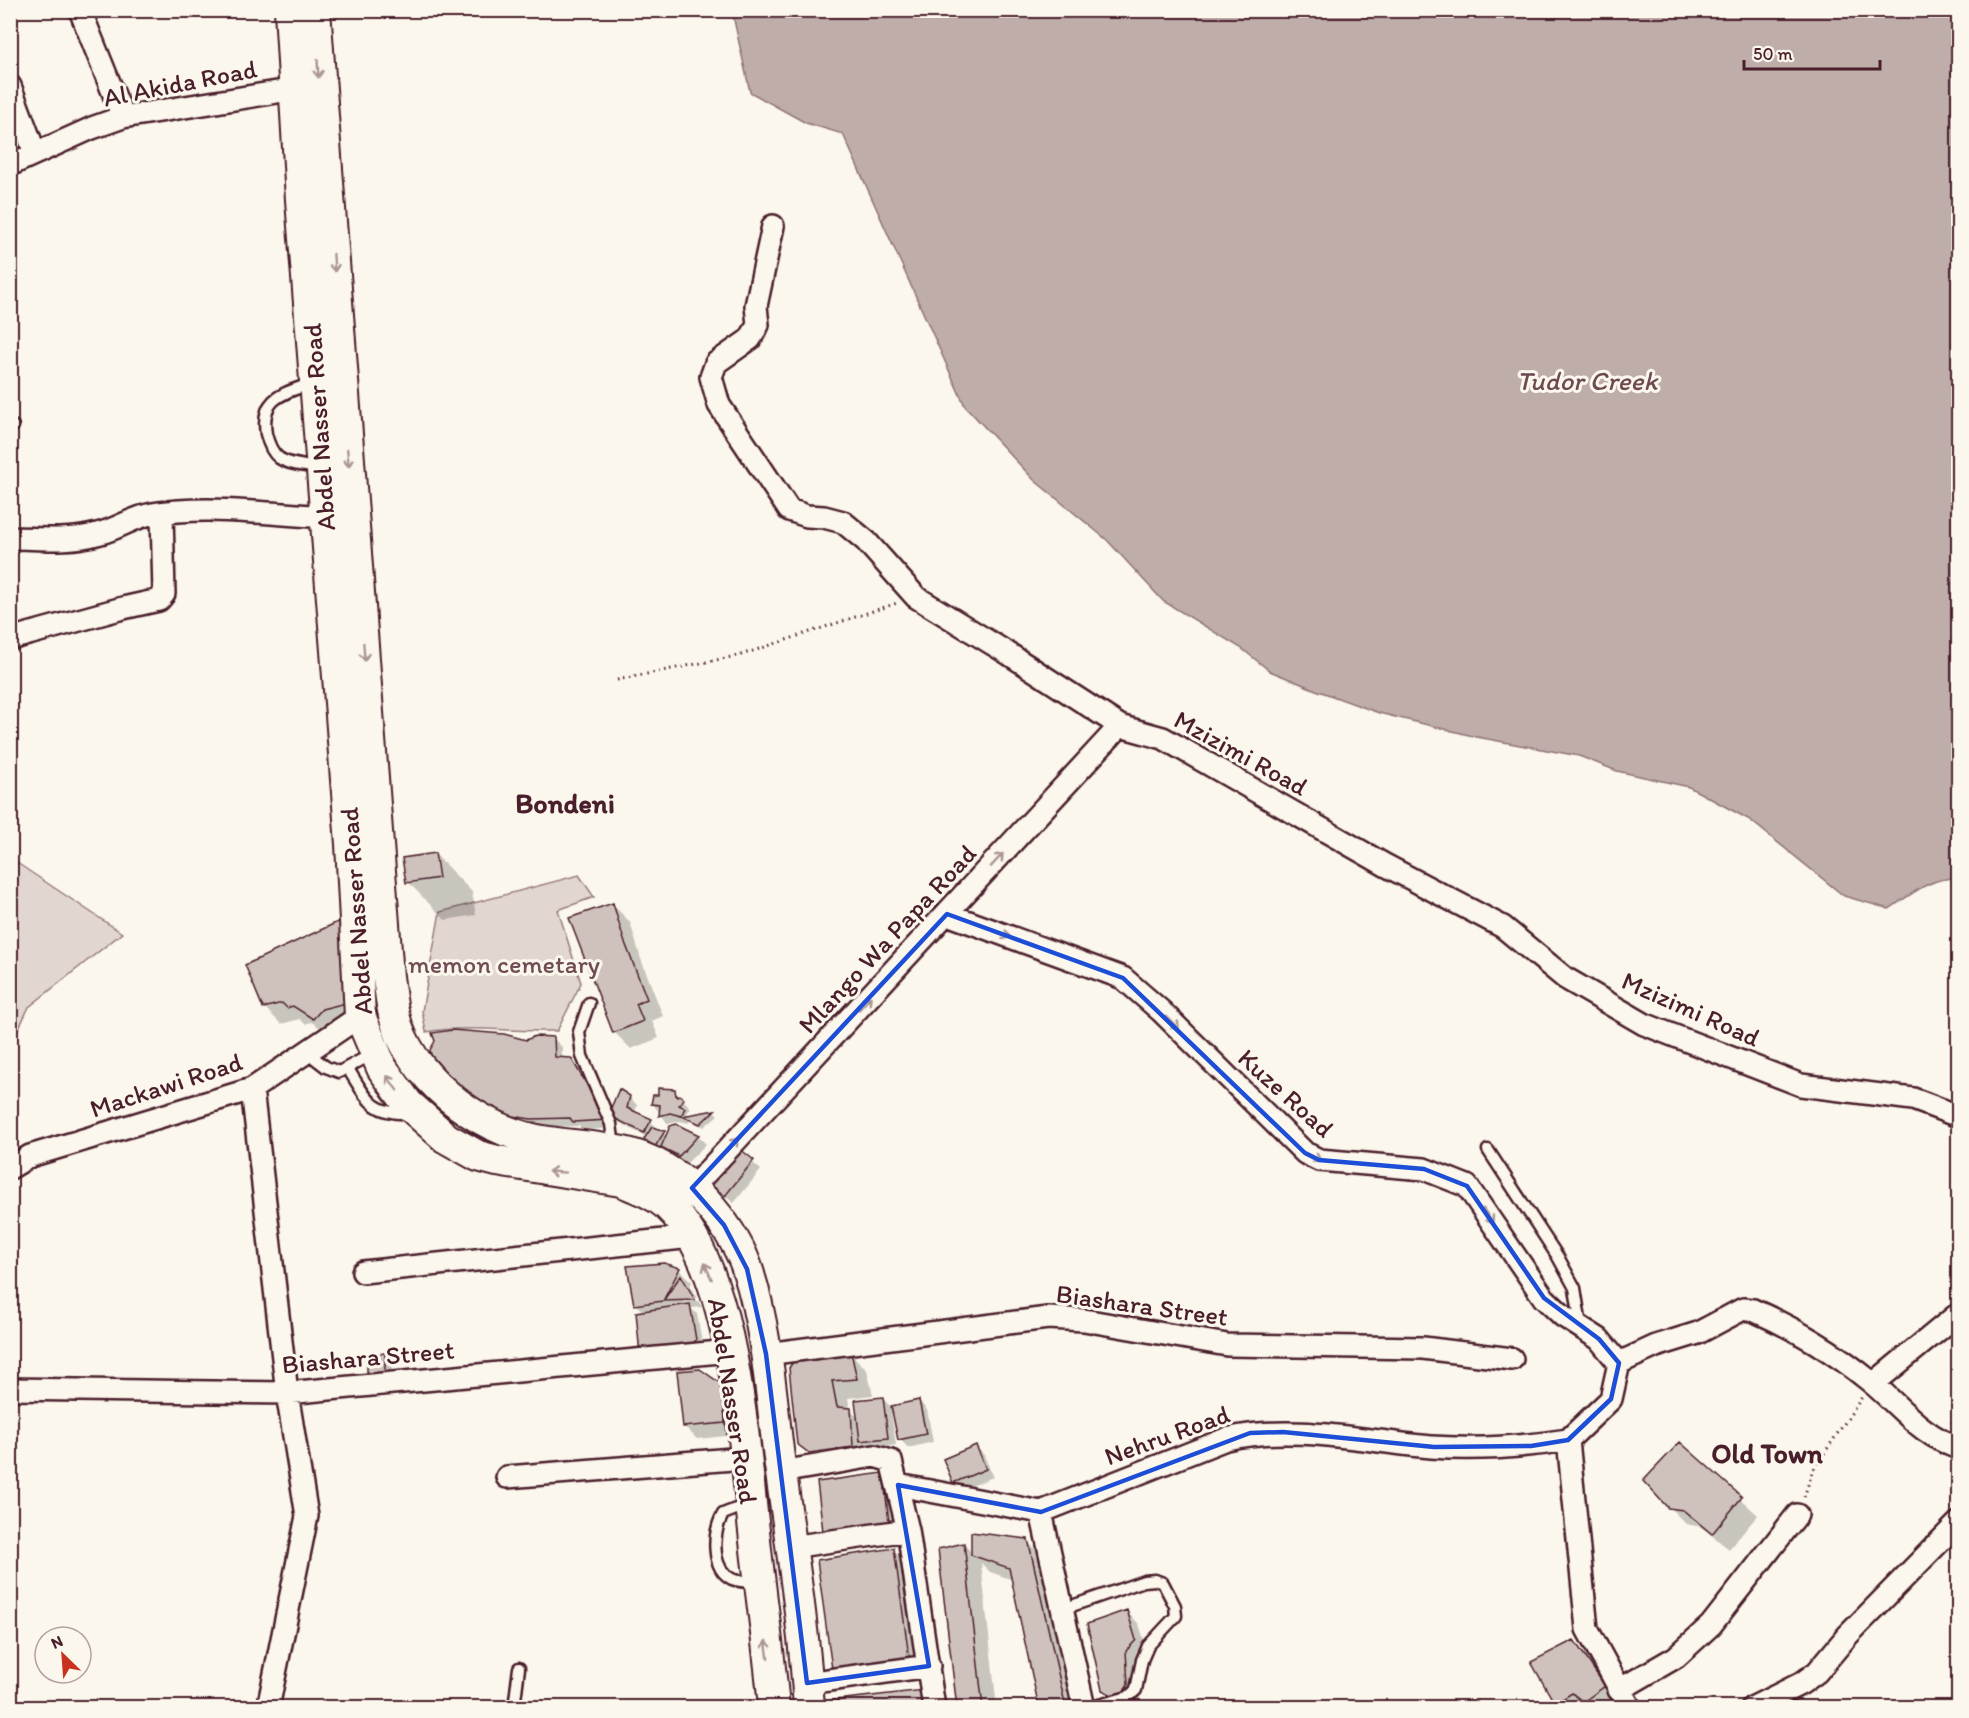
<svg xmlns="http://www.w3.org/2000/svg" width="1969" height="1718" viewBox="0 0 1969 1718" font-family="Itim,sans-serif">
<style>
.green{fill:#e2d7d0;stroke:#967b7e;stroke-width:1.5}
.water{fill:#bfadaa;stroke:#907477;stroke-width:1.5}
.shadow{fill:#0003}
.building{fill:#cfc2bc;stroke:#4a1f2b;stroke-width:1.5}
.lines{fill:none;stroke-linecap:round;stroke-linejoin:round}
.lane-casing{stroke:#4a1f2b;stroke-width:15}
.street-casing{stroke:#4a1f2b;stroke-width:26}
.secondary-casing{stroke:#4a1f2b;stroke-width:34}
.path{stroke:#4a1f2b;stroke-width:3;stroke-dasharray:1.5 4.5;stroke-linecap:butt}
.lane{stroke:#fbf7ec;stroke-width:10}
.street{stroke:#fbf7ec;stroke-width:21}
.secondary{stroke:#fbf7ec;stroke-width:30}
.oneway{stroke:#ab9695}
.marked{fill:none;stroke:#1d4ed8;stroke-width:4.5;stroke-linejoin:round}
.labels{text-anchor:middle;stroke-width:6;stroke-linejoin:round;paint-order:stroke}
.street-label{font-size:26px;fill:#4a1f2b;stroke:#fbf7ec}
.park-label{font-size:26px;fill:#704d54;stroke:#fbf7ec}
.water-label{font-size:27px;font-style:italic;fill:#6d4a51;stroke:#fbf7ec}
.quarter-label{font-size:28px;font-weight:bold;fill:#4a1f2b;stroke:#fbf7ec}
</style>
<rect width="100%" height="100%" fill="#fbf7ec"/>
<filter id="ink" filterUnits="userSpaceOnUse"><feTurbulence type="fractalNoise" baseFrequency=".0167" numOctaves="2"/><feDisplacementMap in="SourceGraphic" scale="12" xChannelSelector="R" yChannelSelector="G"/><feConvolveMatrix kernelMatrix="1 2 1 2 8 2 1 2 1" color-interpolation-filters="sRGB"/></filter>
<g filter="url(#ink)">
<path class="green" d="M11 859 122 933 29 1007 15 1036 11 1038Z
M579 875 594 897 558 910 581 983 557 1031C513 1032 470 1025 426 1032L422 1011 440 912Z"/>
<path class="water" d="M732 11H1958V878C1930 877 1912 894 1889 909L1844 896 1750 820 1689 787 1617 771 1579 756 1477 737 1379 713 1316 690 1270 671 1241 648 1163 601 1107 540 1034 480 965 406 843 134 806 123 750 92Z"/>
<path class="shadow" d="M435 854 472 892 476 915 445 920 408 882Z
M613 905 630 922 641 959 663 1016 652 1021 659 1038 631 1049 614 1032Z
M340 922 362 1020 331 1034 311 1022 305 1024 300 1019 281 1024 264 1007Z
M554 1039 562 1047V1059H570L579 1068 614 1128 582 1130 579 1126 541 1127 521 1124 470 1096 526 1042Z
M674 1091 691 1108 687 1113 690 1116 715 1112 718 1115 704 1127 690 1120 689 1123 679 1121 668 1124 653 1104Z
M629 1097 637 1105 635 1113 651 1121 658 1131 667 1136 676 1125 698 1136 706 1144 687 1163 671 1154 662 1145 659 1150 649 1143 647 1137 618 1122 610 1114Z
M735 1147 761 1170 734 1203 720 1192Z
M664 1264 679 1270 692 1282 690 1286 697 1298 683 1299V1302L698 1301 702 1307 691 1308 697 1314 703 1348 695 1357 636 1305Z
M850 1353 867 1370 873 1395 848 1398 850 1410 859 1419 882 1398 891 1407 919 1401 927 1410 933 1442 908 1448 900 1439 894 1412H891L896 1445 816 1460 798 1443 791 1369Z
M384 1355 392 1363V1386L377 1387Z
M723 1388 736 1435 697 1439 684 1426Z
M1680 1444 1758 1515 1729 1549 1701 1527 1686 1524 1669 1507Z
M976 1447 984 1455 993 1477 962 1490 954 1482Z
M883 1475 895 1488 901 1535 837 1542 824 1530Z
M1027 1541 1044 1558 1078 1708H1041L1013 1580 990 1572 981 1563 997 1708H959L964 1544 972 1553Z
M893 1550 910 1567 926 1674 851 1685 834 1668Z
M1127 1612 1139 1624 1148 1653 1138 1664 1140 1698 1135 1706 1125 1707 1117 1703 1104 1690Z
M1573 1642 1586 1654 1616 1699 1605 1708H1589L1586 1705 1582 1708H1561L1533 1663Z"/>
<path class="building" d="M435 853 439 878 406 883 402 858Z
M613 903 624 940 647 999 636 1004 643 1021 613 1033 569 918Z
M340 921 346 1003 322 1009 313 1019 293 1006 287 1008 282 1003 263 1008 245 965Z
M452 1030 504 1034 526 1040 535 1036 554 1037 555 1057 571 1058 608 1120 573 1122 570 1118 531 1119 512 1116 473 1097 460 1088 431 1055 430 1050 435 1041 432 1033Z
M658 1088 675 1089 676 1096 680 1095 684 1099 679 1105 685 1108 681 1116 670 1113 659 1116 660 1105 651 1104 653 1095H658Z
M619 1089 630 1096 627 1108 652 1119 644 1133 608 1115Z
M715 1110 700 1124 682 1116Z
M676 1124 699 1135 679 1156 661 1147 670 1126Z
M652 1127 665 1131 655 1147 644 1139Z
M735 1145 754 1160 725 1196 710 1184 708 1177Z
M664 1263 680 1268 663 1301 634 1305 627 1266Z
M681 1275 695 1300 663 1301Z
M690 1304 696 1340 686 1350 640 1355 636 1312Z
M851 1352 857 1379 832 1381 837 1407 851 1408 853 1447 809 1453 797 1444 789 1368 796 1357Z
M385 1353V1378L367 1380V1355Z
M700 1369 724 1386 725 1423 683 1427 677 1371Z
M883 1397 888 1438 860 1441 855 1400Z
M919 1400 926 1434 898 1440 891 1406Z
M1680 1442 1742 1497 1712 1534 1683 1510 1668 1508 1643 1481Z
M976 1445 986 1469 953 1483 943 1459Z
M883 1473 889 1522 823 1531 817 1482Z
M971 1532 1028 1539 1066 1708H1039L1009 1568 971 1555Z
M964 1543 983 1708H957L938 1549Z
M894 1548 909 1657 832 1669 817 1560Z
M1127 1610 1136 1640 1126 1651 1128 1685 1122 1694 1112 1695 1102 1690 1087 1624Z
M1574 1640 1605 1686 1583 1702 1572 1693 1555 1704 1531 1662Z
M924 1690 926 1708H829L828 1701Z"/>
<g class="lines">
<g class="lane-casing">
<path id="lane" d="M312 383C283 394 260 397 266 434 268 442 271 452 279 458 289 465 307 466 319 468
M10 426H13
M589 1003 579 1032 582 1056 611 1124 614 1147
M308 1053 326 1067 339 1072 374 1053
M348 1069C367 1098 371 1115 410 1113
M1488 1150 1558 1257 1575 1288 1581 1326
M749 1504 723 1514C713 1532 710 1568 732 1579 739 1582 750 1582 756 1582
M1063 1609 1144 1581 1155 1580 1163 1583 1175 1606 1176 1616 1148 1646 1142 1660 1136 1690 1128 1697 1088 1708
M514 1708 519 1668"/>
</g>
<g class="street-casing">
<path id="street" d="M80 10 123 117
M10 86 35 153
M10 165 92 128 123 117 296 89
M773 226 756 306 758 325 750 339 716 363 711 377 719 405 789 510 807 516 824 517 843 522 866 541 916 597 1009 654 1120 726 1163 738 1385 865 1503 927 1565 978 1644 1024 1801 1085 1913 1099 1958 1116
M10 538C39 538 69 542 97 534 116 530 133 517 152 514 209 505 269 514 326 517
M10 639 123 608 159 600 164 594 162 513
M947 914 1123 978 1161 1011 1305 1153 1319 1160 1424 1169 1467 1186 1544 1298 1563 1316 1599 1339 1619 1363
M252 1089 287 1393 307 1516 268 1708
M10 1168 30 1156 252 1089 360 1016
M692 1188 1120 726
M363 1272 692 1237
M766 1354 1048 1318 1084 1320 1227 1345 1423 1348 1512 1359
M1619 1363 1656 1346 1698 1333 1743 1309 1753 1310C1798 1330 1833 1351 1871 1382 1901 1407 1921 1435 1958 1448
M1619 1363 1611 1399 1568 1440 1587 1629 1630 1708
M1873 1384 1958 1314
M10 1389 287 1393 730 1351
M781 1472 874 1456 891 1461 908 1530 934 1708
M507 1477 745 1458
M898 1485 1041 1512 1226 1439C1293 1424 1363 1441 1431 1447 1476 1450 1523 1447 1568 1440
M1041 1512 1084 1708
M791 1547 908 1530
M807 1683 929 1666
M1619 1690 1676 1657 1711 1625 1797 1515
M1752 1708 1802 1683 1817 1672 1848 1635 1958 1523"/>
</g>
<g class="secondary-casing">
<path id="secondary" d="M290 10 301 200 351 844 360 1016 382 1068 408 1104 446 1138 478 1156 497 1161 621 1181C637 1188 656 1194 669 1207 734 1268 744 1444 754 1531 760 1590 769 1649 774 1708
M315 10 388 977C390 990 391 1003 394 1015 409 1076 477 1129 537 1140 568 1146 601 1146 631 1154 661 1162 693 1186 712 1209 727 1227 741 1249 748 1271 767 1330 771 1396 779 1458 790 1541 804 1624 809 1708"/>
</g>
<path class="path" d="M617 680 741 655 897 603
M1951 1423 1958 1419
M1804 1497 1813 1470 1862 1397"/>
<use href="#lane" class="lane"/>
<use href="#street" class="street"/>
<use href="#secondary" class="secondary"/>
</g>
<defs><path id="oneway-shaft" d="M-6 0H5M1.5-3L5.5 0L1.5 3" fill="none" stroke-width="1.6" stroke-linecap="round" stroke-linejoin="round" transform="scale(1.5)"/></defs>
<g class="oneway">
<use href="#oneway-shaft" transform="translate(318 69) rotate(87)"/>
<use href="#oneway-shaft" transform="translate(334 263) rotate(86)"/>
<use href="#oneway-shaft" transform="translate(348 458) rotate(85)"/>
<use href="#oneway-shaft" transform="translate(364 652) rotate(86)"/>
<use href="#oneway-shaft" transform="translate(997 860) rotate(-47)"/>
<use href="#oneway-shaft" transform="translate(1002 934) rotate(20)"/>
<use href="#oneway-shaft" transform="translate(865 1003) rotate(-47)"/>
<use href="#oneway-shaft" transform="translate(1173 1023) rotate(45)"/>
<use href="#oneway-shaft" transform="translate(392 1083) rotate(-125)"/>
<use href="#oneway-shaft" transform="translate(732 1145) rotate(-47)"/>
<use href="#oneway-shaft" transform="translate(1313 1157) rotate(24)"/>
<use href="#oneway-shaft" transform="translate(557 1172) rotate(-176)"/>
<use href="#oneway-shaft" transform="translate(1488 1216) rotate(56)"/>
<use href="#oneway-shaft" transform="translate(708 1271) rotate(-114)"/>
<use href="#oneway-shaft" transform="translate(767 1649) rotate(-97)"/>
</g>
</g>
<path class="marked" d="M947 914 1123 978 1305 1153 1319 1160 1424 1169 1467 1186 1544 1298 1599 1339 1619 1363 1611 1399 1568 1440 1531 1446 1434 1447 1283 1432 1250 1433 1041 1512 898 1485 929 1666 807 1683 766 1354 747 1269 724 1225 692 1188Z"/>
<g class="labels">
<g class="street-label">
<text transform="translate(180 83) rotate(-11)" y="9">Al Akida Road</text>
<text transform="translate(319 427) rotate(-94)" y="9">Abdel Nasser Road</text>
<text transform="translate(1241 753) rotate(29)" y="9">Mzizimi Road</text>
<text transform="translate(356 911) rotate(-94)" y="9">Abdel Nasser Road</text>
<text transform="translate(887 939) rotate(-47)" y="9">Mlango Wa Papa Road</text>
<text transform="translate(1691 1009) rotate(24)" y="9">Mzizimi Road</text>
<text transform="translate(166 1085) rotate(-18)" y="9">Mackawi Road</text>
<text transform="translate(1286 1093) rotate(42)" y="9">Kuze Road</text>
<text transform="translate(1142 1305) rotate(8)" y="9">Biashara Street</text>
<text transform="translate(368 1357) rotate(-5)" y="9">Biashara Street</text>
<text transform="translate(733 1401) rotate(81)" y="9">Abdel Nasser Road</text>
<text transform="translate(1167 1435) rotate(-20)" y="9">Nehru Road</text>
</g>
<g class="park-label">
<text x="504" y="973">memon cemetary</text>
</g>
<g class="water-label">
<text x="1587" y="390">Tudor Creek</text>
</g>
<g class="quarter-label">
<text x="565" y="813">Bondeni</text>
<text x="1767" y="1463">Old Town</text>
</g>
</g>
<rect width="1969" height="1718" fill="none" stroke="#fbf7ec" stroke-width="36"/>
<rect x="18" y="18" width="1933" height="1682" fill="none" stroke="#4a1f2b" stroke-width="2" filter="url(#ink)"/>
<g transform="translate(63 1655) rotate(335)"><circle r="28" fill="#fbf7ec" stroke="#b4a19f" stroke-width="1.5"/>
<path d="M0-4.5L10 22L0 15L-10 22Z" fill="#c8321e"/>
<text y="-9" font-size="16" font-weight="bold" text-anchor="middle" fill="#4a1f2b">N</text>
</g>
<path d="M1744 60v9h136v-9" fill="none" stroke="#4a1f2b" stroke-width="3"/>
<text x="1753" y="60" font-size="18" fill="#4a1f2b" stroke="#fbf7ec" stroke-width="4.5" paint-order="stroke">50 m</text>
</svg>
